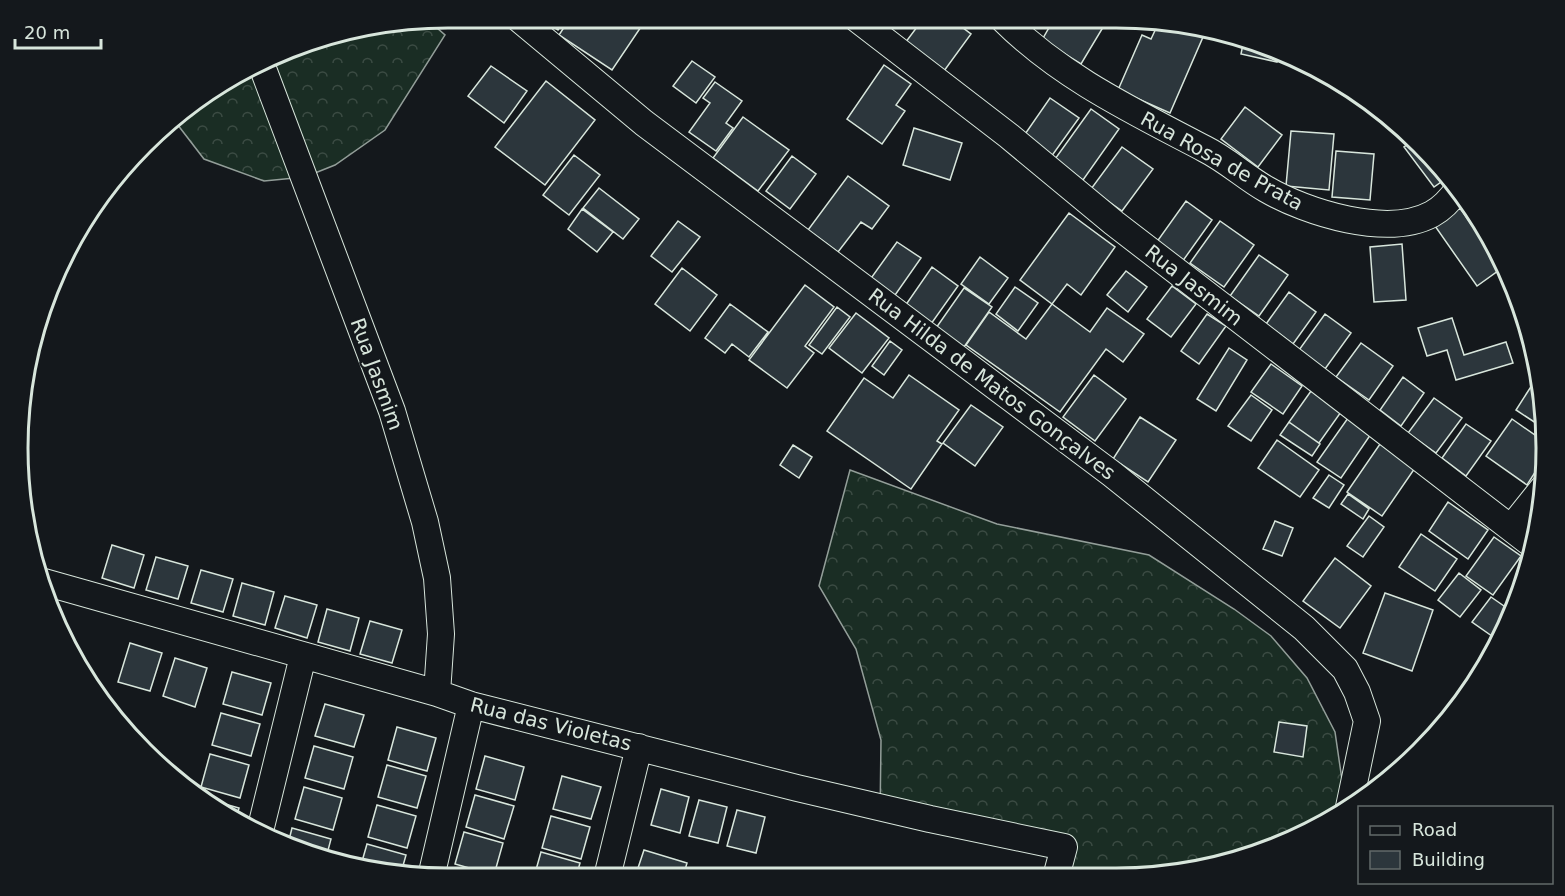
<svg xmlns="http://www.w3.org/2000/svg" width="1565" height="896" viewBox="0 0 1565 896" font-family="'DejaVu Sans',sans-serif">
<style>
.forest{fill:url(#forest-crowns);stroke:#939e99;stroke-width:1.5}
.building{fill:#2c363c;stroke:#d8e6dc;stroke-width:1.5}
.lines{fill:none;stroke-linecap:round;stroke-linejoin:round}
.street-casing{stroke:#d8e6dc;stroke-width:28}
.street{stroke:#14181c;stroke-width:26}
.labels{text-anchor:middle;stroke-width:4.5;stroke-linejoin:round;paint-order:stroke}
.street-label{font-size:20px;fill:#d8e6dc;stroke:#14181c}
.rim{fill:none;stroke:#d8e6dc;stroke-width:3}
</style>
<defs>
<pattern id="forest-crowns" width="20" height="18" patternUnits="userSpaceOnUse" patternTransform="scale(1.5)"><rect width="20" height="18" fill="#1a2d24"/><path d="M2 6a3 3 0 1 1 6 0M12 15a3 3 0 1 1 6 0" fill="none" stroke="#3b4b43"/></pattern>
</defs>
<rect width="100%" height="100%" fill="#14181c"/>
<path class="forest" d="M429 21 445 35 385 130 335 165 305 177 264 181 204 159 174 120 187 107 310 41Z
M850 470 997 524 1149 555 1234 609 1271 636 1307 678 1335 732 1342 780 1335 818 1255 855 1145 877H1068L1072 859 880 819 881 740 856 649 819 586Z"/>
<path class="building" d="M540 18H566L558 30Z
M570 18H647L612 70 559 35Z
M923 19H951L971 34 944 71 905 43Z
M1054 19H1108L1081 64 1042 40Z
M1159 22 1177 25 1203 37 1170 113 1118 90 1142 35 1151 39Z
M1244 39 1256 41 1279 52 1277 62 1241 54Z
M692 61 715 77 696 103 673 86Z
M884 65 911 84 896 105 905 111 882 144 847 119Z
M491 66 527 91 504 123 468 96Z
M546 81 595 120 545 185 495 147Z
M715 82 742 101 726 123 733 128 716 151 689 132 710 103 703 98Z
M1050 98 1079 118 1051 157 1023 137Z
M1245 107 1282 135 1258 167 1221 139Z
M1091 109 1119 129 1083 180 1055 159Z
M743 117 789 150 758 191 713 158Z
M914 128 962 143 950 180 903 165Z
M1291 131 1334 134 1329 190 1286 186Z
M1415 139 1448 177 1434 187 1404 147Z
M1122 147 1153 169 1122 211 1091 189Z
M1336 151 1374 154 1370 200 1332 197Z
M574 155 600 175 569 215 543 195Z
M792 156 816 174 790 209 766 191Z
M848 176 889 206 872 229 861 222 838 252 808 230Z
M599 188 639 219 623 239 583 208Z
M1186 201 1212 220 1182 262 1156 243Z
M1460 208 1502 268 1477 286 1435 226Z
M582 209 613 232 597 252 568 229Z
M1069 213 1115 247 1081 295 1067 284 1052 304 1020 280Z
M678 221 700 237 672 272 651 256Z
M1220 221 1254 245 1224 287 1190 263Z
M897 242 921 258 893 298 869 281Z
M1402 244 1406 300 1374 302 1370 247Z
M1259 255 1288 275 1259 316 1230 296Z
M980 257 1008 278 989 304 961 284Z
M932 267 958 286 931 324 905 306Z
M682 268 717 295 690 331 655 304Z
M1126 271 1147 287 1128 312 1107 295Z
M805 285 834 307 805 346 814 353 787 388 749 360Z
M1172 286 1196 304 1171 337 1147 319Z
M1015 287 1038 303 1018 331 996 314Z
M964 288 992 307 964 347 936 328Z
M1289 292 1316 312 1293 344 1266 324Z
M730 304 768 332 749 357 732 344 725 353 705 338Z
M1052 304 1090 332 1107 308 1144 334 1123 362 1106 349 1060 412 966 345 989 312 1026 339Z
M837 307 850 317 822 354 809 345Z
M856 313 889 338 862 373 829 348Z
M1207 314 1226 326 1199 364 1181 351Z
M1325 314 1351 333 1325 369 1299 350Z
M1452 318 1464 355 1506 342 1513 363 1456 380 1447 350 1427 356 1418 328Z
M890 341 902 350 884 375 872 366Z
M1361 343 1393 366 1369 400 1336 377Z
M1229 348 1247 360 1216 411 1197 399Z
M1271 364 1302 386 1283 414 1251 392Z
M909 375 959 410 937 441 942 444 911 489 827 431 864 378 893 398Z
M1094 375 1126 399 1095 441 1063 417Z
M1403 377 1424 393 1401 426 1380 410Z
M1532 385 1541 391 1545 429 1516 410Z
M1311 391 1341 412 1319 443 1289 422Z
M1251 395 1272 410 1251 441 1228 426Z
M1434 398 1462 418 1436 453 1408 433Z
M971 405 1003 427 975 466 943 443Z
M1140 417 1176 440 1148 482 1113 459Z
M1348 418 1371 434 1341 478 1317 462Z
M1512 419 1542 440 1536 448 1546 455 1527 485 1486 456Z
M1289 422 1320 444 1312 456 1280 435Z
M1466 424 1491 441 1466 476 1442 458Z
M1277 440 1319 470 1300 497 1258 468Z
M1380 444 1415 468 1382 516 1347 492Z
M793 445 812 457 799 478 780 465Z
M1329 475 1344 485 1329 508 1313 498Z
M1348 494 1369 509 1363 519 1341 504Z
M1448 502 1488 530 1468 559 1429 531Z
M1369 516 1384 527 1363 557 1347 546Z
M1275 521 1293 528 1282 556 1263 549Z
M1421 534 1457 559 1435 591 1399 567Z
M1494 537 1521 556 1493 595 1466 576Z
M112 545 144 555 134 588 102 578Z
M156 557 188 566 178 599 146 590Z
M1335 558 1371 586 1340 628 1303 601Z
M201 570 233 579 223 612 191 603Z
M1459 573 1481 590 1460 617 1438 600Z
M242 583 274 592 265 625 233 616Z
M1385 593 1433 610 1412 671 1363 653Z
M285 596 317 605 307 638 275 628Z
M1491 597 1514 613 1499 641 1472 622Z
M327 609 359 618 350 651 318 642Z
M370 621 402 630 392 663 360 654Z
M130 643 162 653 150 691 118 682Z
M175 658 207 668 195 707 163 696Z
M232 672 271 683 262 715 223 704Z
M325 704 364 715 354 747 315 736Z
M221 713 260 724 251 756 212 745Z
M1279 722 1307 726 1303 757 1274 752Z
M397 727 436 738 427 771 388 760Z
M314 746 353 757 344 789 305 778Z
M210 754 249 765 240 798 201 787Z
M485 756 524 767 515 800 476 789Z
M387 765 426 776 417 808 378 797Z
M562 776 601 787 591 819 553 809Z
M304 787 342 798 333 830 295 819Z
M661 789 689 797 680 833 651 825Z
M475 795 514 806 504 839 466 827Z
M200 797 239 808 236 819 209 806Z
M699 800 727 807 718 843 689 836Z
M377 805 416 816 407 848 368 837Z
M737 810 765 817 756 853 727 846Z
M551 816 590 827 581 859 542 848Z
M292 828 331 839 326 858 309 855 288 844Z
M464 832 503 843 494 875 455 864Z
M367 844 406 855 401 873 361 865Z
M644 850 687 863 683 877H635Z
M541 852 580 863 576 877H534Z
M455 870 479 877H453Z"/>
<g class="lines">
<g class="street-casing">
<path id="street" d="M518 18 644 123 1112 474 1304 628 1345 669 1357 692 1367 721 1349 807
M857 19 1009 136 1114 223 1534 546
M1003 19C1061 77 1133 111 1205 149 1227 160 1245 177 1266 189 1307 213 1388 238 1432 214 1443 208 1451 199 1458 189
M262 66 392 411 425 522 437 578 441 634 437 693
M1511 528 1543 488
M44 582 437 693 471 705 797 788 930 819 1064 847 1056 877
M260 831 303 656
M431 877 471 705
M607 877 639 747"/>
</g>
<use href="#street" class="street"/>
</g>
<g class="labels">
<g class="street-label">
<text transform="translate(1222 161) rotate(29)" y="7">Rua Rosa de Prata</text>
<text transform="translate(1194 285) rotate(38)" y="7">Rua Jasmim</text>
<text transform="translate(377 374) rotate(70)" y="7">Rua Jasmim</text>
<text transform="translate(992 384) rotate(37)" y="7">Rua Hilda de Matos Gonçalves</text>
<text transform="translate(551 724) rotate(14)" y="7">Rua das Violetas</text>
</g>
</g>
<path d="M0 0H1565V896H0ZM448 28H1116A420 420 0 0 1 1536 448V448A420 420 0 0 1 1116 868H448A420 420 0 0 1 28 448V448A420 420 0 0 1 448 28Z" fill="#14181c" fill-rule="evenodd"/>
<path class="rim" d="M448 28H1116A420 420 0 0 1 1536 448V448A420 420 0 0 1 1116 868H448A420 420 0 0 1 28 448V448A420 420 0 0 1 448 28Z"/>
<rect x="1358" y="806" width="195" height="78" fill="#14181c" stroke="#626a69" stroke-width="1.5"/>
<rect x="1370" y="826" width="30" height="9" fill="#14181c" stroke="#626a69" stroke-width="1.5"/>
<text x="1412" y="836" font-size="18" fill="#d8e6dc">Road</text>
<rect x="1370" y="851" width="30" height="18" fill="#2c363c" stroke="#626a69" stroke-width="1.5"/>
<text x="1412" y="866" font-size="18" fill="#d8e6dc">Building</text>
<path d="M15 39v9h86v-9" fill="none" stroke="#d8e6dc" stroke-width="3"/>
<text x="24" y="39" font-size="18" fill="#d8e6dc" stroke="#14181c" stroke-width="4.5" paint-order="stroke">20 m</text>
</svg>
